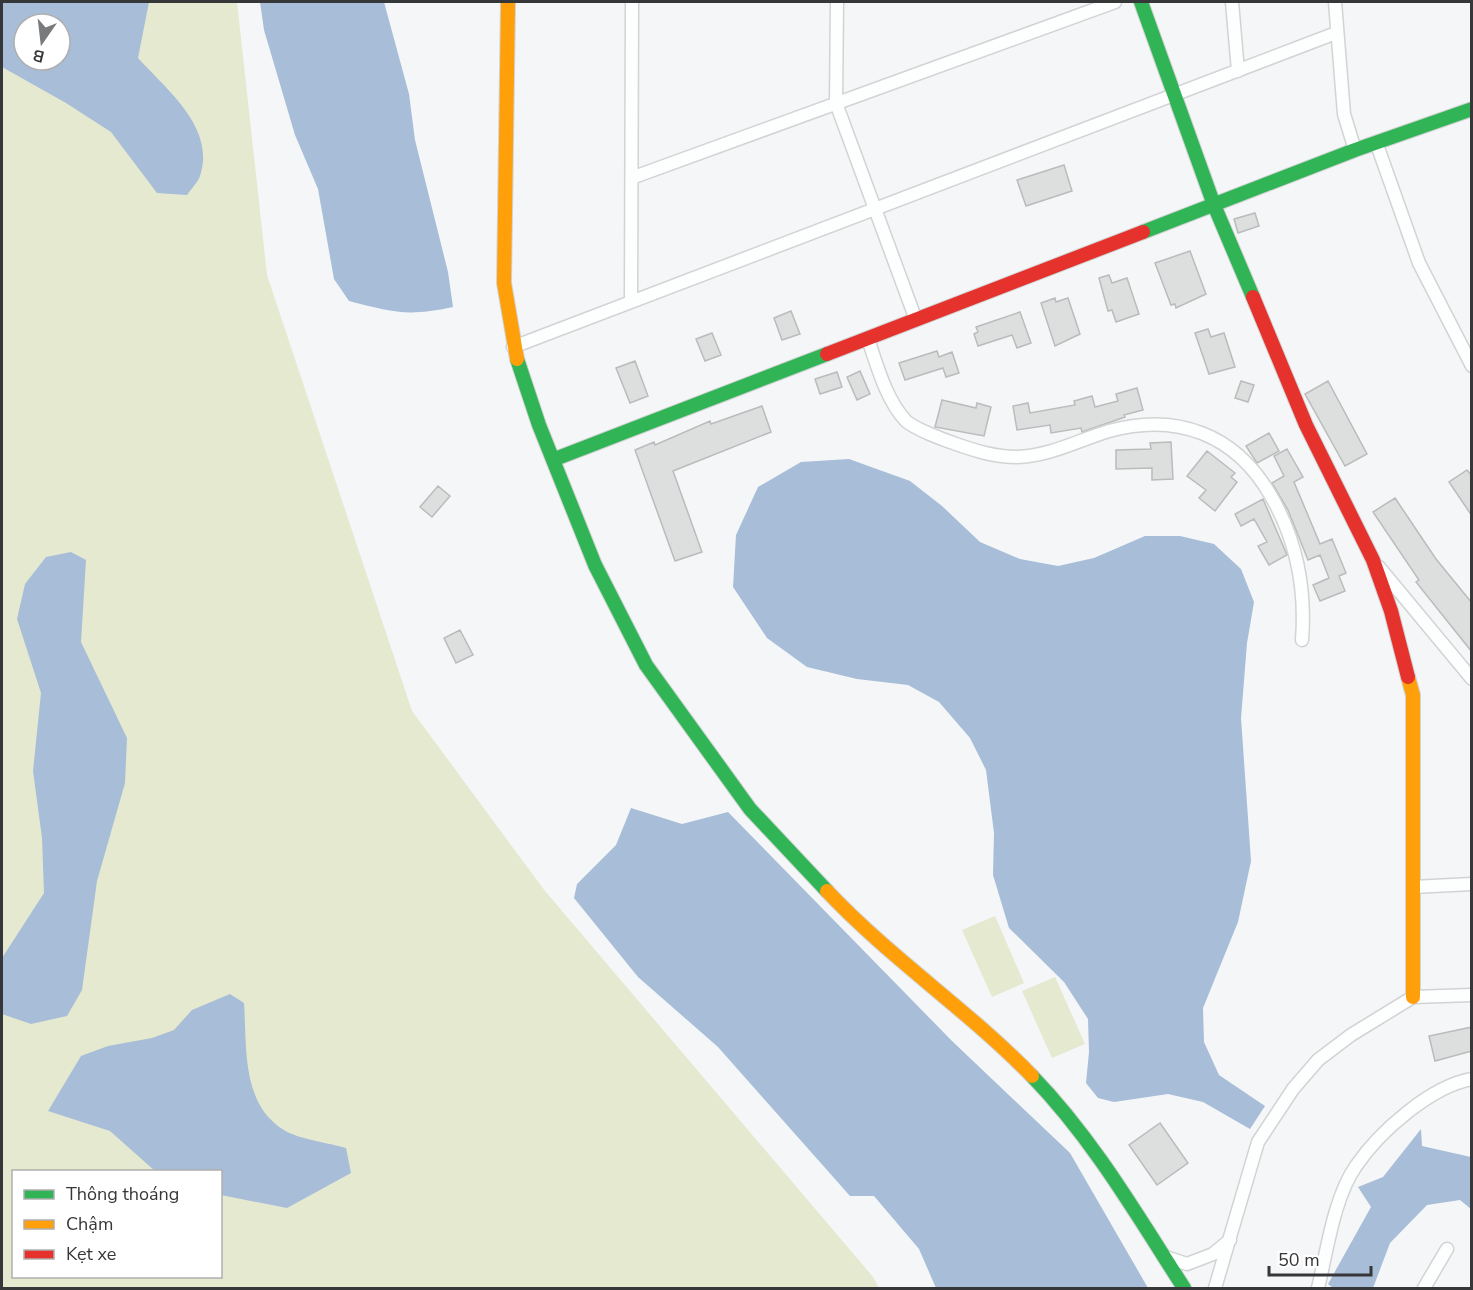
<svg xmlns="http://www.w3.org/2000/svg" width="1473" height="1290" viewBox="0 0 1473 1290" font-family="'Nunito Sans',sans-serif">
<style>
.green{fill:#e4e9d0;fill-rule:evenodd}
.water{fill:#a8bdd8;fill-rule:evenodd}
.building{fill:#dddede;stroke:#bbbbbc;stroke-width:1.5}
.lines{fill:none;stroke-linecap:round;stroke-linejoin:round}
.street-casing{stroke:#d1d3d4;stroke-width:15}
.fast-casing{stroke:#d1d3d4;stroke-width:16}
.slow-casing{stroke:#d1d3d4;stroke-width:16}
.jam-casing{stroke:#d1d3d4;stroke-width:16}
.street{stroke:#fdfefe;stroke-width:12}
.fast{stroke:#30b455;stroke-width:14}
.slow{stroke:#ff9f0a;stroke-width:14}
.jam{stroke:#e5322d;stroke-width:14}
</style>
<rect width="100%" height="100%" fill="#f4f6f8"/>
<path class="green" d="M2 2H237L267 275 412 711 545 891 873 1277 879 1288H2ZM24 24H60V60H24ZM14 1172H220V1276H14Z
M995 916 1024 983 992 997 962 930Z
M1055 977 1085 1044 1052 1058 1022 991Z"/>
<path class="water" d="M2 2H149L138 58C167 90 216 128 200 176 198 182 191 189 187 195L157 193 111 132 66 103 2 67ZM24 24H60V60H24Z
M260 2H384L409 94 415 140 448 272 453 307C407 317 392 312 349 301L334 279 318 189 295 135 264 30Z
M849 459 910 481 942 506 980 542 1020 559 1058 566 1094 558 1145 536H1180L1214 544 1241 569 1254 602 1247 643 1241 718 1251 861 1238 922 1203 1008 1204 1042 1219 1075 1265 1106 1250 1129 1203 1102 1168 1094 1114 1102 1098 1098 1086 1083 1089 1052 1088 1019 1064 982 1009 928 993 875 994 833 986 770 970 738 939 702 908 685 857 679 807 667 767 638 733 587 736 535 758 487 801 462Z
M71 552 86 560 81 642 127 738 125 783 97 881 82 990 67 1016 31 1024 2 1014V958L44 893 42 838 33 771 41 693 17 619 25 584 46 557Z
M631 808 682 824 728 812 952 1041 1070 1153 1148 1288H936L919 1249 874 1196H850L718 1047 638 977 574 898 577 884 616 845Z
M230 994 244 1003C247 1047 241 1104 284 1130 298 1139 329 1143 346 1148L351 1173 287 1208 221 1195 220 1172 155 1171 110 1131 48 1111 81 1056 108 1046 152 1038 174 1030 192 1010Z
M1421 1129 1422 1146 1471 1157V1209L1460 1200 1427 1205 1390 1243 1373 1288H1333L1328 1284 1371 1207 1358 1187 1383 1177Z"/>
<path class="building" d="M1064 165 1072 191 1026 206 1017 180Z
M1255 213 1259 226 1238 233 1234 219Z
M1190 251 1206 294 1176 308 1175 304 1171 305 1155 263Z
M1109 275 1112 283 1127 278 1139 314 1116 322 1112 310 1108 311 1099 278Z
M1055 298 1056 302 1068 298 1080 334 1055 346 1041 303Z
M791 311 800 334 782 340 774 318Z
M1020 312 1031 343 1017 348 1012 335 978 346 974 334 978 332 976 327Z
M1208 329 1211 337 1224 333 1235 367 1209 374 1195 333Z
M712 333 721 355 705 361 696 339Z
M937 351 939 357 952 352 959 373 946 377 943 368 905 380 899 363Z
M635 361 648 396 630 403 616 368Z
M860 371 870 394 857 400 847 377Z
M837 372 842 387 820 394 815 379Z
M1241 381 1254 385 1248 402 1235 398Z
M1328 381 1367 454 1345 466 1305 394Z
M1137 388 1143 410 1124 415 1125 417 1082 432 1081 428 1051 433 1050 425 1017 430 1013 406 1028 403 1030 413 1075 405 1074 401 1092 396 1095 407 1118 401 1116 394Z
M942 400 976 408 977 403 991 407 984 436 935 427Z
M762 406 771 432 673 471 702 552 675 561 635 450 654 442 655 445 710 421 711 424Z
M1269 433 1279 451 1257 463 1246 446Z
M1171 442 1173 479 1152 480V468L1116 469V450L1151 449 1150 443Z
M1287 449 1303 477 1294 482 1320 544 1332 539 1346 573 1339 576 1345 591 1320 601 1313 585 1329 578 1320 555 1308 560 1288 510 1272 483 1284 476 1274 456Z
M1207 451 1235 473 1231 477 1237 482 1215 511 1199 498 1206 490 1187 476Z
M1467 470 1472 476V516L1449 482Z
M438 486 450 496 432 517 420 507Z
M1395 498 1436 559 1472 603V652L1416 582 1419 580 1373 512Z
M1263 499 1287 555 1269 565 1258 546 1267 542 1254 519 1241 526 1235 514Z
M460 630 473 655 456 663 444 638Z
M1472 1027V1051L1435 1061 1429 1036Z
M1160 1123 1188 1163 1157 1185 1129 1145Z"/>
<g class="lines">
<g class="street-casing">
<path id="street" d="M837 2 836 103 916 320
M1232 2 1238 71
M1335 2 1344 114 1355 150
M1376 142 1419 263 1472 366
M634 177 1115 2
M631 302 632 2
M868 339C877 365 886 400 906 421 915 429 944 440 956 444 976 451 995 457 1017 457 1050 456 1079 440 1109 431 1178 412 1236 435 1271 496 1297 541 1306 589 1302 640
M513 347 1336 33
M1379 567 1472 679
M1413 887 1472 884
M1163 1256 1187 1264 1213 1254 1230 1240
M1215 1288 1258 1142 1293 1089 1318 1060 1351 1035 1413 997 1472 995
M1318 1288C1327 1251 1334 1197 1356 1166 1379 1132 1431 1086 1472 1079
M1424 1288 1447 1249"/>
</g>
<g class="fast-casing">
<path id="fast" d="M1141 2 1214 205 1253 297
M1143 232 1355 150 1472 109
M517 359 539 425 595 565 646 665 750 809 827 891
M555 459 827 354
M1032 1076C1093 1139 1137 1215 1184 1288"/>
</g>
<g class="slow-casing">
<path id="slow" d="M508 2 504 283 517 359
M1408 677 1413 695V997
M827 891C891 959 968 1010 1032 1076"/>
</g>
<g class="jam-casing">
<path id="jam" d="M1253 297 1306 425 1373 560 1391 611 1408 677
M827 354 1143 232"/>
</g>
<use href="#street" class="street"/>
<use href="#fast" class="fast"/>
<use href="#slow" class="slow"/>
<use href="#jam" class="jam"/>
</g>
<rect width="1473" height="1290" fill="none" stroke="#363738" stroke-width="6"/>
<rect x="12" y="1170" width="210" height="108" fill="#ffffff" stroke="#afafaf" stroke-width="1.5"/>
<rect x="24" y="1190" width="30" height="9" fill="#30b455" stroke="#afafaf" stroke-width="1.5"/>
<text x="66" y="1200" font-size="18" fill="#363738">Thông thoáng</text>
<rect x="24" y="1220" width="30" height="9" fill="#ff9f0a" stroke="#afafaf" stroke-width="1.5"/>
<text x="66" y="1230" font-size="18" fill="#363738">Chậm</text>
<rect x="24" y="1250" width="30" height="9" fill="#e5322d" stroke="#afafaf" stroke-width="1.5"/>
<text x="66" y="1260" font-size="18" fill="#363738">Kẹt xe</text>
<g transform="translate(42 42) rotate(194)"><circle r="28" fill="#ffffff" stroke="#afafaf" stroke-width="1.5"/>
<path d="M0-4.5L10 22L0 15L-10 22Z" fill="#787a7b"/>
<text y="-9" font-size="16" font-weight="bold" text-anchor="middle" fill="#363738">B</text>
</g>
<path d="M1269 1266v9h102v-9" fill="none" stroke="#363738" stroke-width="3"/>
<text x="1278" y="1266" font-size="18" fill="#363738" stroke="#ffffff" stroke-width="4.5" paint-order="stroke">50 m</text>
</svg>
